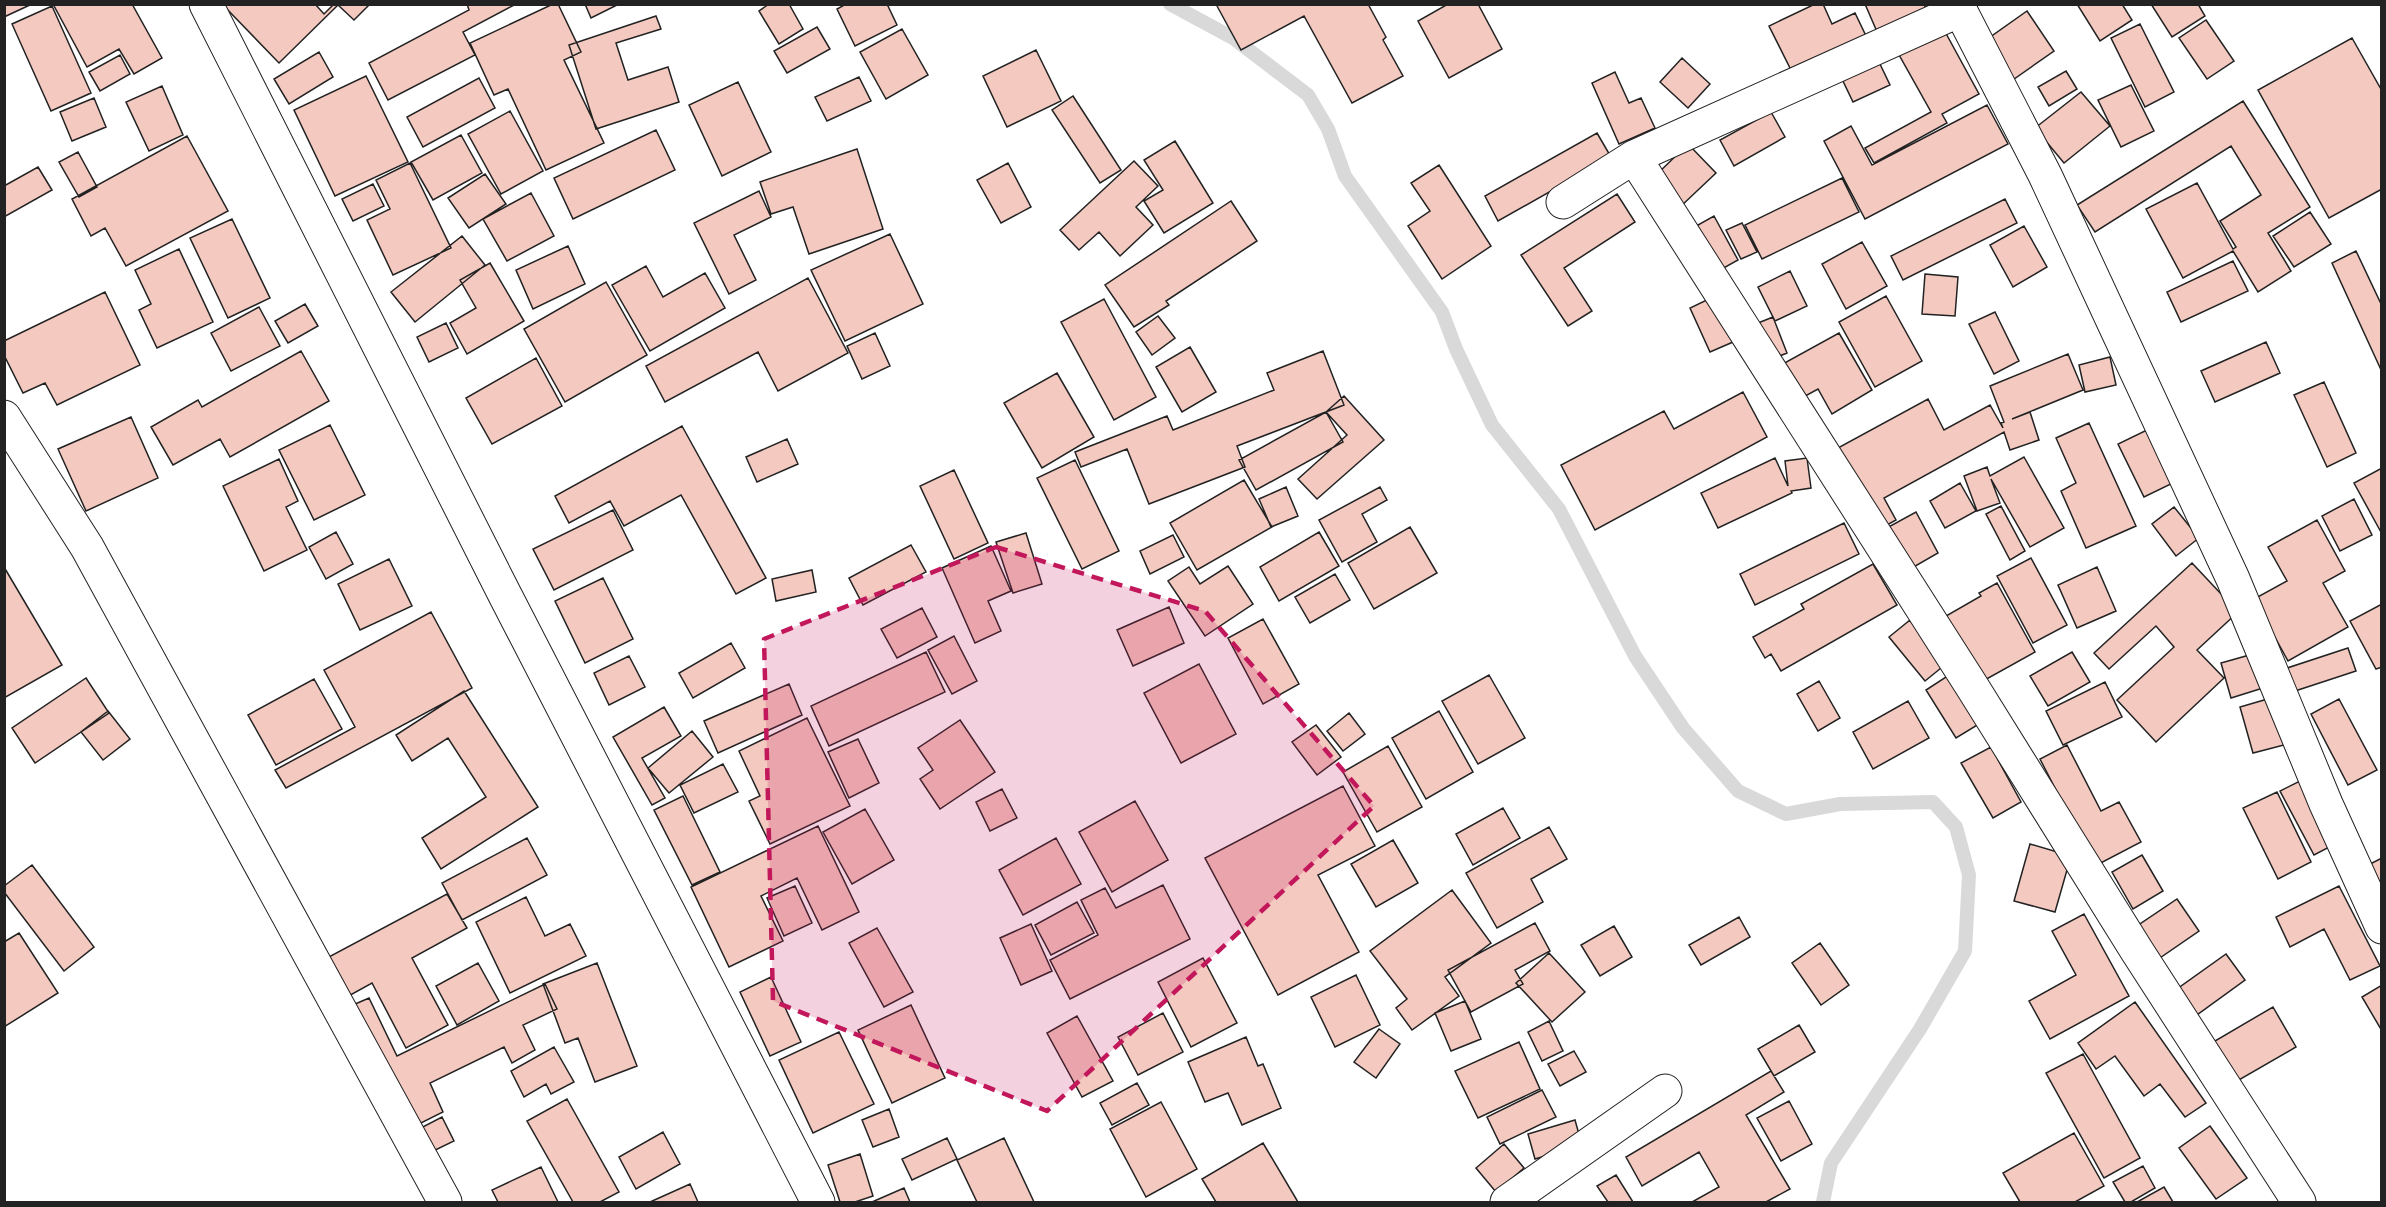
<svg xmlns="http://www.w3.org/2000/svg" width="2386" height="1207" viewBox="0 0 2386 1207" font-family="'Alegreya Sans',sans-serif">
<style>
.lines{fill:none;stroke-linecap:round;stroke-linejoin:round}
.stream{stroke:#d9d9d9;stroke-width:14}
.building{fill:#f3c9c0;stroke:#222;stroke-width:1.5}
.minor-casing{stroke:#222;stroke-width:35}
.minor{stroke:#fff;stroke-width:33}
.marked{fill:#c2185b;fill-opacity:0.2;stroke:#c2185b;stroke-width:4.5;stroke-dasharray:12 8;stroke-linejoin:round}
</style>
<rect width="100%" height="100%" fill="#fff"/>
<g class="lines">
<path class="stream" d="M1170 4 1233 38 1308 95 1328 129 1345 176 1442 312 1456 349 1492 425 1559 509 1635 656 1683 728 1738 791 1786 814 1840 804 1933 802 1956 827 1969 875 1965 951 1920 1029 1831 1163 1823 1202"/>
</g>
<path class="building" d="M4 4H32L4 17Z
M53 4H132L162 58 134 74 119 49 87 67Z
M222 4H315L324 14 334 4H370L354 20 338 5 279 63Z
M467 4H516L463 32 475 55 388 100 369 63 469 10Z
M553 4H558L581 52 564 60 604 143 546 170 508 89 494 95 470 43Z
M585 4H619L591 18Z
M769 4H789L803 29 779 44 759 11Z
M846 4H887L897 25 855 46 837 9Z
M1219 4H1368L1386 37 1383 40 1403 76 1352 103 1304 16 1241 50 1217 6Z
M1448 4H1478L1502 49 1449 78 1418 21Z
M1815 4H1823L1832 24 1855 13 1867 38 1793 74 1769 26Z
M1865 4H1924L1927 12 1878 34Z
M2077 4H2122L2132 20 2100 41Z
M2151 4H2198L2205 16 2172 37Z
M52 6 91 93 51 111 12 24Z
M2027 11 2054 51 2007 84 1979 45Z
M656 16 661 29 616 43 628 80 668 67 679 102 596 129 569 45Z
M2206 20 2234 61 2207 79 2179 38Z
M2140 24 2174 92 2145 107 2111 38Z
M817 27 830 49 787 73 774 51Z
M1943 28 1979 94 1942 114 1947 123 1874 163 1865 148 1931 112 1898 53Z
M902 29 928 75 886 99 860 52Z
M2352 38 2382 91V189L2329 218 2258 90Z
M1036 50 1061 101 1007 127 983 76Z
M319 52 333 77 289 104 274 79Z
M120 55 130 74 100 91 89 72Z
M1682 58 1710 84 1688 108 1660 82Z
M1879 62 1890 85 1853 102 1842 79Z
M2066 71 2077 89 2049 106 2038 87Z
M1615 72 1629 103 1641 98 1655 128 1619 144 1592 83Z
M366 76 408 162 335 196 294 110Z
M859 77 871 101 827 121 815 97Z
M479 78 495 108 423 147 407 117Z
M738 82 771 152 722 176 689 105Z
M2131 85 2154 131 2121 147 2098 100Z
M162 86 183 135 149 151 126 102Z
M2081 92 2110 126 2064 163 2035 128Z
M1073 96 1121 170 1100 183 1052 110Z
M94 98 106 127 72 141 60 112Z
M2243 101 2310 207 2268 233 2291 271 2258 292 2233 251 2183 278 2146 209 2197 183 2233 249 2236 247 2220 221 2261 195 2231 146 2095 232 2077 205Z
M1987 105 2008 144 1865 219 1824 141 1851 126 1872 165Z
M510 111 543 171 501 194 468 134Z
M1771 112 1785 137 1734 166 1720 140Z
M656 130 675 170 573 219 554 178Z
M1597 133 1611 157 1498 221 1485 196Z
M461 135 482 173 433 200 411 162Z
M187 136 228 211 126 266 105 228 91 236 72 199Z
M1175 141 1213 203 1164 233 1144 201 1163 190 1144 160Z
M1688 144 1716 173 1679 208 1651 180Z
M857 149 883 229 809 254 793 207 771 214 760 182Z
M78 152 97 187 79 197 59 162Z
M1134 161 1158 186 1136 207 1153 225 1120 256 1099 232 1079 250 1060 230Z
M410 163 451 248 393 275 367 220 390 209 376 180Z
M1008 163 1031 207 1001 223 977 180Z
M1439 165 1491 246 1442 279 1408 226 1430 211 1411 183Z
M38 167 52 190 4 217V186Z
M485 174 506 204 469 228 448 198Z
M1842 178 1859 212 1762 259 1745 225Z
M373 184 384 206 353 221 342 199Z
M759 191 771 217 734 235 756 280 729 294 694 223Z
M531 193 554 236 507 261 483 219Z
M1617 194 1635 222 1564 268 1592 311 1568 326 1521 255Z
M2005 199 2017 223 1903 280 1891 256Z
M1231 201 1257 241 1166 301 1169 305 1134 327 1105 285Z
M2310 212 2331 244 2294 267 2273 236Z
M1714 216 1738 260 1713 274 1689 230Z
M232 219 270 298 228 318 190 238Z
M1742 223 1757 252 1741 259 1726 230Z
M2024 226 2047 267 2013 287 1990 245Z
M890 234 923 304 845 341 811 270Z
M462 236 485 265 415 322 391 292Z
M1862 242 1887 286 1846 309 1822 264Z
M568 246 585 284 533 309 516 270Z
M179 249 213 322 157 348 139 310 151 304 135 270Z
M2356 251 2382 306V372L2332 263Z
M2233 261 2248 291 2181 322 2167 292Z
M490 263 524 321 467 354 450 323 476 308 460 280Z
M646 266 663 297 705 273 725 308 650 351 612 285Z
M1790 271 1807 306 1775 321 1758 287Z
M1925 274 1958 277 1955 316 1922 314Z
M808 278 848 353 778 391 758 352 665 402 646 366Z
M606 282 647 355 565 402 524 329Z
M105 292 140 365 57 405 45 383 23 393 4 355V341Z
M1886 296 1922 361 1875 387 1839 322Z
M1713 297 1733 342 1710 352 1690 308Z
M1104 299 1156 397 1114 420 1061 322Z
M305 304 318 326 288 343 275 321Z
M259 307 280 346 231 371 211 333Z
M1995 312 2019 361 1994 374 1969 324Z
M1158 316 1175 338 1152 355 1136 332Z
M1773 317 1787 353 1762 363 1748 327Z
M446 323 458 348 429 362 417 337Z
M875 333 890 366 862 379 847 346Z
M1839 333 1872 390 1832 414 1818 389 1798 400 1779 366Z
M2266 342 2280 373 2215 402 2201 371Z
M1190 347 1216 392 1182 412 1156 367Z
M301 351 329 401 230 457 220 439 173 465 151 427 198 400 202 407Z
M1323 351 1344 405 1237 446 1245 467 1149 504 1127 449 1081 467 1075 452 1167 416 1173 430 1274 390 1267 373Z
M2068 354 2083 390 2012 419 2030 412 2039 440 2010 450 2004 432 1884 498 1896 520 1880 529 1836 449 1928 399 1944 430 1990 405 2003 428 2001 423 2004 422 1990 386Z
M2110 357 2116 385 2085 392 2079 365Z
M536 358 562 406 492 444 466 398Z
M1057 373 1094 437 1042 468 1004 403Z
M2324 382 2356 453 2327 467 2294 395Z
M1743 392 1767 437 1595 530 1561 465 1664 411 1674 429Z
M1344 396 1384 440 1317 499 1298 479 1347 435 1326 412Z
M1326 412 1343 442 1256 490 1239 460Z
M131 417 158 478 86 511 58 449Z
M2089 423 2136 526 2086 548 2061 491 2076 483 2056 438Z
M330 425 365 495 314 520 279 450Z
M682 426 766 578 736 594 681 495 624 526 610 501 569 523 555 496Z
M2149 429 2175 482 2144 497 2118 444Z
M787 439 798 464 757 482 746 457Z
M2024 457 2064 528 2030 547 1991 479 2000 503 1977 511 1964 476 1987 467 1990 476Z
M1775 458 1788 486 1785 461 1807 458 1811 488 1791 491 1792 493 1718 528 1701 493Z
M279 459 298 501 286 507 307 550 264 571 223 486Z
M1075 460 1119 551 1082 569 1037 478Z
M2382 468V534L2354 483Z
M954 470 988 543 954 559 920 486Z
M1244 480 1272 527 1197 570 1170 523Z
M1960 483 1976 511 1945 528 1930 501Z
M1286 487 1298 516 1271 527 1259 499Z
M1380 487 1387 500 1362 514 1377 542 1342 562 1319 520Z
M2354 499 2372 535 2340 551 2322 516Z
M2001 506 2025 551 2010 560 1986 514Z
M2174 507 2199 538 2176 556 2152 524Z
M613 510 633 550 554 590 533 549Z
M1916 512 1938 553 1905 572 1883 530Z
M2317 520 2345 571 2323 583 2348 627 2288 661 2254 599 2287 581 2268 547Z
M1844 523 1859 554 1755 605 1740 574Z
M1410 527 1437 573 1374 609 1348 563Z
M336 532 353 564 326 579 309 547Z
M1319 532 1339 566 1279 601 1260 567Z
M1026 533 1042 584 1013 593 996 542Z
M1173 535 1184 557 1150 574 1140 551Z
M911 545 926 572 863 605 849 578Z
M991 546 1011 591 988 601 1001 631 975 643 942 568Z
M2031 558 2067 625 2033 643 1997 576Z
M389 559 412 606 360 630 338 584Z
M2192 563 2238 612 2197 650 2224 678 2156 742 2117 700 2174 647 2156 626 2109 669 2094 653Z
M1873 564 1897 605 1781 671 1771 654 1765 658 1753 637 1804 609 1801 604Z
M1228 566 1253 604 1205 636 1168 581 1189 567 1200 584Z
M4 567 62 665 4 698Z
M2097 567 2116 611 2077 628 2058 585Z
M812 570 816 592 776 601 772 579Z
M1335 574 1350 600 1310 623 1295 597Z
M603 578 633 639 585 663 555 601Z
M1997 583 2035 652 1983 681 1946 616 1981 596 1979 593Z
M2382 604V667L2376 669 2350 621Z
M1169 607 1184 643 1133 666 1117 630Z
M922 608 937 637 897 658 881 629Z
M431 612 472 688 286 788 275 770 355 727 324 670Z
M1263 619 1299 684 1263 704 1228 638Z
M1910 620 1946 664 1925 681 1889 637Z
M954 636 977 681 952 694 928 650Z
M731 643 745 668 693 698 679 673Z
M2348 648 2356 671 2292 692 2284 669Z
M926 652 945 692 829 746 811 706Z
M2072 652 2090 682 2048 706 2030 676Z
M2253 654 2263 688 2231 698 2221 663Z
M629 656 645 687 609 705 594 673Z
M1199 664 1236 734 1181 763 1144 693Z
M1489 675 1525 738 1478 764 1442 701Z
M1949 675 1979 724 1956 738 1926 690Z
M86 678 109 713 35 763 12 728Z
M314 679 342 729 276 765 248 715Z
M1819 681 1840 718 1818 731 1797 694Z
M2105 682 2122 717 2063 745 2046 711Z
M789 684 802 715 718 753 704 721Z
M464 691 538 807 441 869 422 838 486 797 448 738 412 761 396 735Z
M2271 698 2284 745 2253 753 2240 707Z
M2339 699 2377 770 2348 785 2311 714Z
M1908 701 1929 738 1873 769 1853 732Z
M664 707 681 736 642 758 665 798 652 805 613 737Z
M108 711 130 739 103 760 81 732Z
M1439 711 1473 772 1426 799 1392 738Z
M1349 713 1365 734 1343 751 1327 731Z
M807 718 850 806 770 844 749 801 760 796 739 751Z
M960 720 995 772 940 809 920 779 933 770 918 748Z
M1316 725 1341 757 1317 775 1292 742Z
M692 731 713 757 669 793 648 768Z
M858 739 879 783 849 798 828 752Z
M2067 745 2101 811 2119 802 2141 842 2095 866 2040 759Z
M1388 746 1422 807 1377 832 1343 772Z
M1991 747 2021 802 1993 818 1961 763Z
M723 764 738 792 694 813 680 785Z
M2306 778 2339 842 2314 855 2280 791Z
M1343 786 1375 846 1318 875 1359 952 1278 995 1205 858Z
M1002 789 1017 818 990 831 976 802Z
M2277 792 2311 862 2278 879 2243 808Z
M683 796 720 872 692 885 654 810Z
M1135 801 1168 860 1112 892 1079 832Z
M1503 808 1520 838 1473 865 1456 834Z
M865 809 894 860 852 884 823 832Z
M818 826 859 912 822 930 797 878 761 896 783 941 729 967 691 887Z
M1549 827 1567 859 1531 879 1543 902 1497 928 1466 873Z
M527 838 547 875 462 920 442 883Z
M1056 838 1081 884 1023 915 999 870Z
M1393 840 1418 883 1376 907 1351 864Z
M2030 844 2071 856 2055 912 2014 901Z
M2142 855 2163 891 2133 909 2112 872Z
M2382 858V923L2354 872Z
M32 865 94 947 64 971 4 892V886Z
M1163 885 1190 939 1070 999 1050 960 1098 935 1081 900 1105 888 1116 908Z
M795 886 812 923 784 936 767 898Z
M2339 886 2380 966 2350 980 2324 929 2290 947 2276 917Z
M1452 890 1491 943 1445 977 1459 996 1412 1030 1396 1008 1407 999 1370 951Z
M447 894 467 928 412 958 448 1025 406 1048 372 983 345 998 325 959Z
M526 897 545 936 570 924 586 956 510 993 476 922Z
M2177 899 2199 931 2154 962 2131 930Z
M1077 902 1094 933 1051 955 1035 925Z
M2084 914 2129 996 2050 1039 2029 1001 2076 975 2052 931Z
M1739 917 1750 937 1701 965 1689 945Z
M1535 923 1550 951 1515 970 1523 984 1471 1012 1448 970Z
M1031 924 1052 971 1021 985 1000 938Z
M1614 926 1632 957 1600 976 1581 945Z
M877 928 913 992 884 1007 849 943Z
M19 933 58 993 4 1027V942Z
M1820 943 1849 985 1821 1005 1792 963Z
M1549 953 1585 992 1552 1022 1516 983Z
M2226 954 2245 980 2190 1020 2170 994Z
M1203 958 1237 1023 1191 1047 1158 982Z
M478 963 499 1001 457 1025 436 986Z
M597 963 637 1066 595 1082 578 1038 565 1043 543 984Z
M1356 975 1380 1025 1335 1047 1311 997Z
M771 977 801 1042 770 1056 740 992Z
M545 984 557 1009 523 1025 535 1050 512 1063 504 1047 430 1083 443 1112 405 1131 346 1008 369 998 397 1056Z
M2382 985V1031L2362 997Z
M1465 1001 1481 1039 1451 1051 1435 1013Z
M2135 1002 2206 1103 2185 1117 2160 1084 2144 1096 2115 1056 2096 1069 2078 1043Z
M911 1005 945 1078 892 1103 858 1030Z
M2273 1007 2296 1047 2225 1088 2203 1048Z
M1163 1013 1183 1052 1138 1075 1118 1037Z
M1077 1016 1113 1081 1082 1097 1047 1033Z
M1549 1021 1563 1051 1542 1061 1528 1032Z
M1799 1025 1815 1052 1774 1076 1758 1049Z
M1379 1029 1400 1044 1376 1078 1354 1062Z
M839 1032 874 1104 813 1133 779 1060Z
M1246 1037 1258 1066 1263 1064 1281 1108 1242 1125 1228 1093 1205 1102 1188 1062Z
M1519 1042 1540 1089 1478 1118 1455 1071Z
M554 1047 574 1082 551 1094 546 1084 524 1097 511 1071Z
M1574 1051 1586 1072 1560 1086 1548 1064Z
M2083 1054 2140 1158 2104 1178 2046 1073Z
M1771 1071 1784 1092 1746 1115 1790 1189 1766 1202H1692L1719 1187 1699 1152 1642 1186 1626 1157Z
M1137 1083 1149 1105 1112 1125 1100 1103Z
M1542 1090 1556 1117 1500 1144 1487 1117Z
M567 1099 619 1192 600 1202H573L527 1121Z
M1789 1101 1812 1144 1781 1161 1757 1118Z
M1161 1102 1197 1169 1146 1197 1110 1129Z
M889 1109 899 1137 873 1147 862 1120Z
M442 1117 454 1141 425 1155 413 1132Z
M1575 1120 1582 1145 1535 1159 1528 1134Z
M2210 1126 2247 1178 2216 1199 2179 1148Z
M663 1132 680 1164 636 1189 619 1157Z
M2074 1133 2104 1186 2075 1202H2020L2003 1173Z
M947 1138 957 1159 912 1180 902 1159Z
M1004 1138 1034 1202H977L957 1160Z
M1263 1143 1298 1202H1216L1202 1179Z
M1504 1144 1524 1168 1496 1192 1476 1168Z
M860 1154 873 1196 855 1202H840L828 1165Z
M2143 1166 2155 1188 2131 1202H2125L2113 1182Z
M541 1167 558 1202H498L492 1190Z
M1616 1175 1633 1202H1608L1597 1186Z
M690 1184 698 1202H650Z
M2164 1187 2173 1202H2137Z
M904 1188 910 1202H872Z"/>
<g class="lines">
<g class="minor-casing">
<path id="minor" d="M206 4 505 595 818 1202
M1957 4 2045 175 2233 579 2326 804 2382 927
M1634 157 1973 688 2137 951 2299 1202
M1563 202 1634 157 1960 10
M4 417 87 547 445 1202
M1507 1202 1665 1091"/>
</g>
<use href="#minor" class="minor"/>
</g>
<path class="marked" d="M996 547 1205 611 1374 806 1047 1111 773 1001 764 639Z"/>
<rect width="2386" height="1207" fill="none" stroke="#222222" stroke-width="12"/>
</svg>
